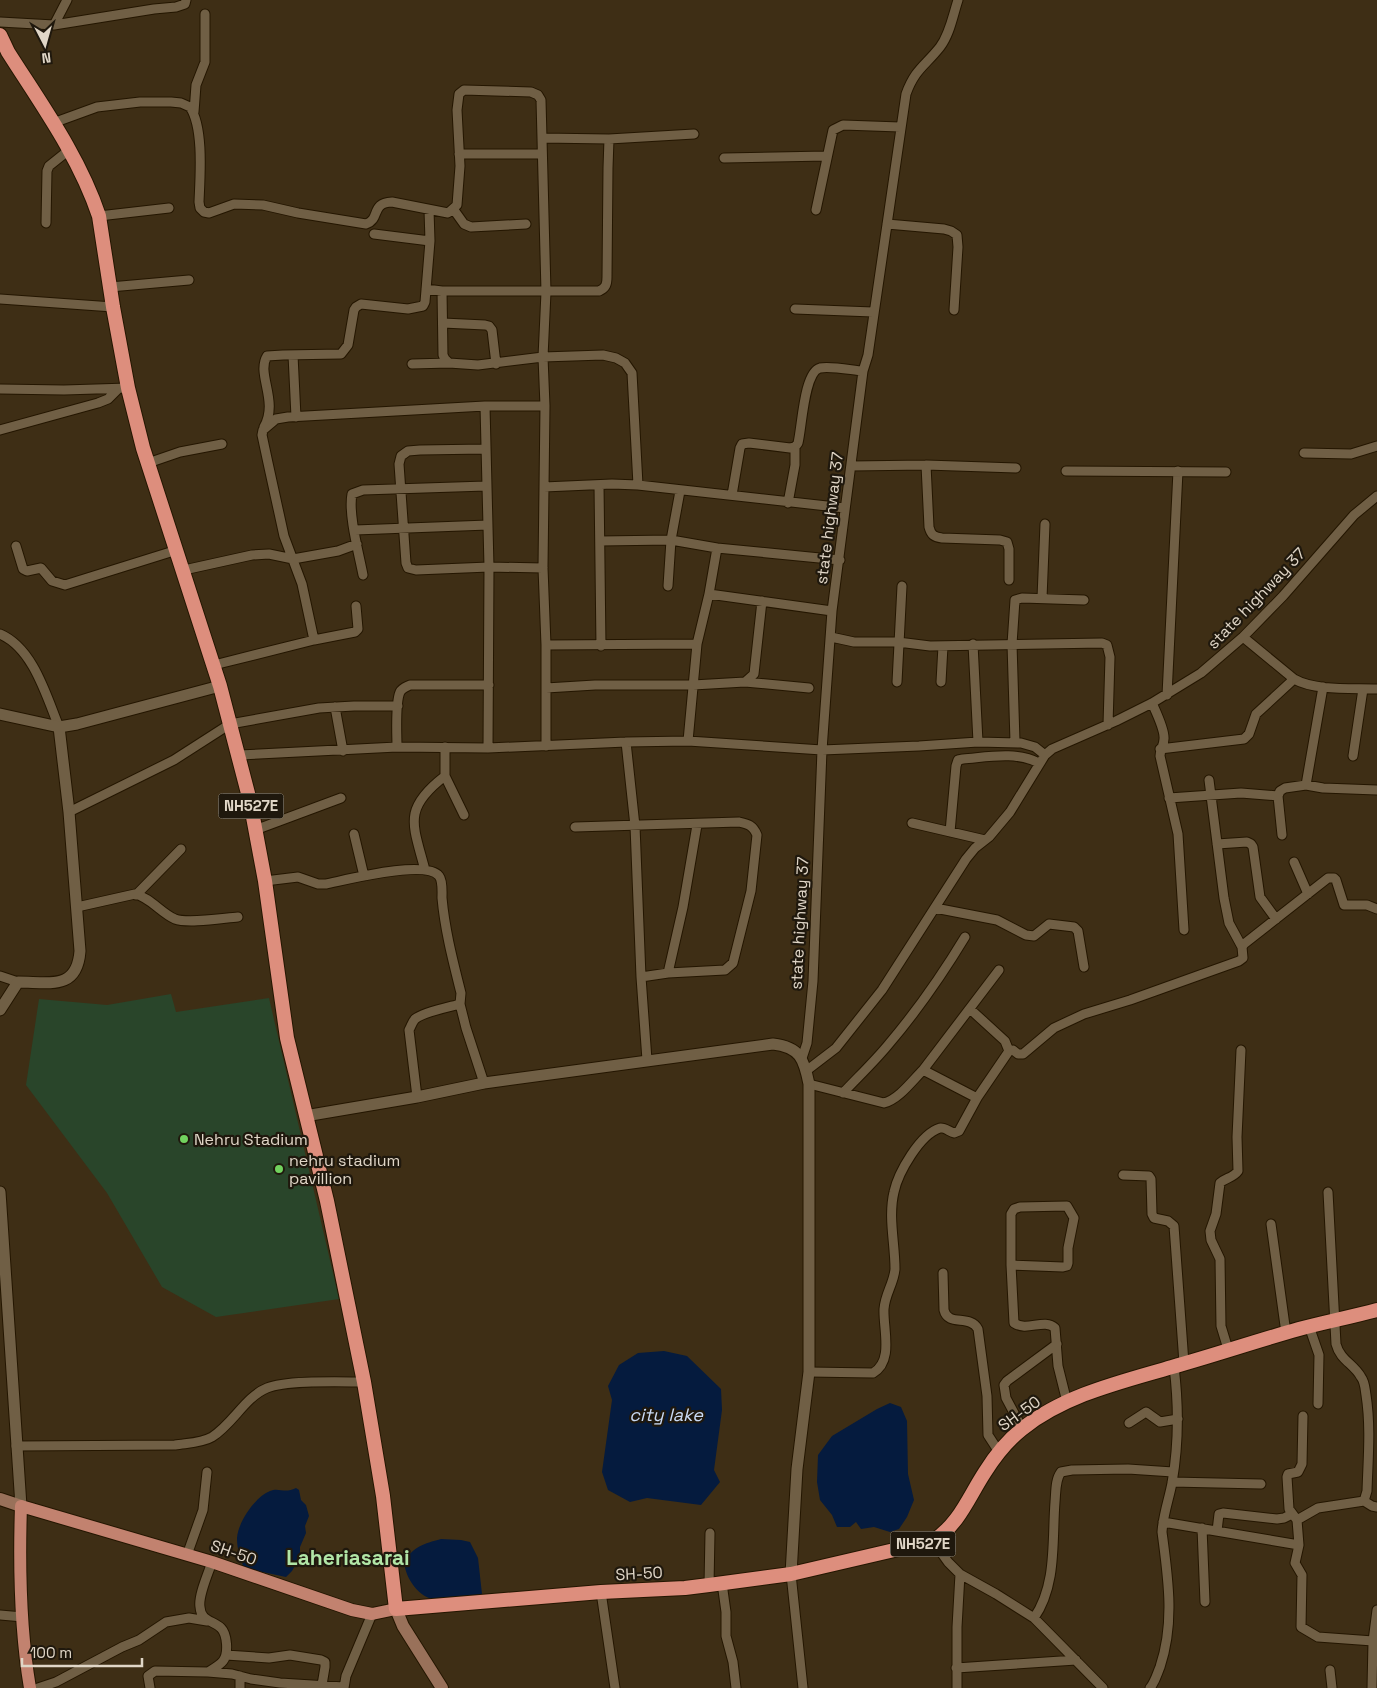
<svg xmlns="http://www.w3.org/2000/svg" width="1377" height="1688" viewBox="0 0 1377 1688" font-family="'Space Grotesk',sans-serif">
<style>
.green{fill:#29452a}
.water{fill:#051b3e}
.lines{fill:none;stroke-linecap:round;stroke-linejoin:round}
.minor-casing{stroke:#241600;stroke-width:11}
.tertiary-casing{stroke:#241600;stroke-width:13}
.secondary-casing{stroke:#241600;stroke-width:14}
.primary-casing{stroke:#241600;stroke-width:14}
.trunk-casing{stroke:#241600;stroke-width:16}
.minor{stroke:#705f45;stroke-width:9}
.tertiary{stroke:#705f45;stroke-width:11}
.secondary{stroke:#99715a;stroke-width:12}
.primary{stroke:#c2826f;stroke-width:12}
.trunk{stroke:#dd8e7d;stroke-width:14}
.poi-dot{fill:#71d25e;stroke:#1f180d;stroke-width:2}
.labels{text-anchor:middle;stroke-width:4.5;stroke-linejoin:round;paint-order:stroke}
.shield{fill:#1f180d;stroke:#a69d8f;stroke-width:1}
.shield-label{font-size:15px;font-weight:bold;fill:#e0d6c7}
.street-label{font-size:16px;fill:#e0d6c7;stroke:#1f180d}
.poi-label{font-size:16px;fill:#e0d6c7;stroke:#1f180d;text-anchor:start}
.water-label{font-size:18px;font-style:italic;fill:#c9daf5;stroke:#1f180d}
.district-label{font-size:21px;font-weight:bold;fill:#b1e5a6;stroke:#1f180d}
</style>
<rect width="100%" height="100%" fill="#3e2e15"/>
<path class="green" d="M171 994 176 1012 269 998 339 1299 216 1317 162 1287 107 1193 26 1085 39 999 107 1005Z"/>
<path class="water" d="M664 1351 687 1356 721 1389 722 1410 714 1470 720 1482 701 1505 647 1498 630 1502 608 1490 602 1472 612 1400 608 1386 619 1365 638 1353Z
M890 1403 901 1407 907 1421 908 1474 914 1500 907 1517 899 1529 890 1532 874 1527 861 1529 856 1522 850 1527H837L832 1515 820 1500 817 1482 818 1455 832 1436 877 1409Z
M296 1488 299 1490 301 1500 306 1505 309 1516 305 1526 306 1533 300 1547V1557L292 1571 286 1577 244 1568C240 1558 237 1549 237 1538 238 1522 255 1497 270 1491 279 1487 284 1494 296 1488Z
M441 1539 461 1540 470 1542 478 1558 482 1594C468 1596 452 1601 438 1600 419 1599 405 1578 404 1561 415 1546 423 1544 441 1539Z"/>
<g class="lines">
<g class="minor-casing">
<path id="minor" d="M0 22 54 25 67 0
M54 25 154 9 176 7 185 4 186 0
M194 112 196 85 205 62V14
M53 123 97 107 140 102H171L181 103 190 107C204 128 200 177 199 202L200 208 204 212 209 213 234 204 263 205 298 213 366 224C381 219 370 203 392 202L448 213 457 205 460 166 457 110 459 94 464 90 531 92 538 95 541 100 546 292 543 357 545 406 543 568 546 645V746
M542 138 609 139 694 134
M459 154H542
M724 158 827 156
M454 210 464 224 471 227 526 224
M816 210 833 130 843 125 900 127
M99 216 169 208
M46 223 47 171 49 166 69 150
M887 224 944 229 951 231 957 235 958 247 954 310
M374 234 430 241
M110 287 189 280
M426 289 442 291H599C606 288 607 284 607 277L608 168 609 139
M442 291 443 355 445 359 449 363 478 365 543 357 603 355 616 358 625 363 632 373 638 485
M0 299 113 307
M795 309 873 312
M443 323 485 325 489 326 492 330 496 364
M293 355 296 417
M412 364 449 363
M0 389 64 390 128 388
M485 406 489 567 488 748
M264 427C279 401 256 374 267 356L283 355 341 354 348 345 354 310 356 307 361 304 408 309 423 306 425 302 430 241 429 210
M0 430 98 403 108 399 118 389
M485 449 420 450 408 451 401 456 399 464 406 563 408 568 416 570 489 567 543 568
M1304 453 1351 454 1377 446
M148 463 180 452 222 444
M926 465 929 527C931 535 934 537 942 538L1000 540 1007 542 1009 549V580
M851 466 926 465 1016 468
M1066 471 1226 472
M599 485 601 646
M544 487 612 484 638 485 845 508
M732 495 740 448 742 444 749 443 790 448 795 447 798 443C802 427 804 372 820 368 831 366 851 370 863 371
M788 503 795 465V447
M355 530 488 525
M600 541 671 540 717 548 840 560
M16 546 23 569 27 571 41 568 52 581 65 585 177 550
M184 570 252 555 269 554 293 559 338 551 357 544
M363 575C359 554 348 514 352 494L363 490 486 486
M668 586 671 540 680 491
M709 594 832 611
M1042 598 1045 524
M0 634C33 648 46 695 59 727
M831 637 854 642H898L930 646 1102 643 1107 645 1110 657 1108 725
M1243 637 1294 679C1315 691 1352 688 1377 689
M314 640 302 584 284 536 268 463 262 435 263 430 276 419 288 417 485 406H545
M973 644 978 742
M546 645 697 644
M214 665 314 640 355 632 358 629 356 606
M745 682 754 674 762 601
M897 682 902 586
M941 682 943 646
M546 688 595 685H693L745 682 809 688
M1167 695 1178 471
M1152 703C1156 712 1165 730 1164 739 1164 745 1160 750 1160 756L1178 834 1184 930
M335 707 343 751
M688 741 697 644 709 594 717 548
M626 742 635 826 641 977 647 1060
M1015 742 1012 644 1015 600 1022 598 1084 600
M397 747C397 734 395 703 400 692 402 688 406 687 410 685H489
M1160 749 1244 739 1249 734 1256 714 1294 679
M239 755 397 747 488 748 626 742 688 741 822 750 919 746 978 742 1021 743 1035 747 1045 755
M1353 756 1363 689
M445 776 464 815
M1209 780 1224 898 1229 923 1242 947
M1306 785 1323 687
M1169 798 1241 793 1278 796
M69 812 174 760 230 724 319 708 354 706H398
M912 823 985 840
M575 827 739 822C748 824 753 825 757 835L751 891 733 963 725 970 668 973 641 977
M255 830 341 798
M950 832 956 766 958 760 963 759C988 757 1016 751 1039 763
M354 834 364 876
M1282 835 1278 796 1280 791 1285 788 1306 785 1323 788 1377 790
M1217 844 1247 842 1251 844 1253 847 1260 897 1276 919
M1294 862 1308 894
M425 870C413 824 402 809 445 776V747
M265 881 298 877 318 884H326C346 880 426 859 439 876 443 881 442 892 442 898 445 931 453 961 461 993L460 1004 466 1028 484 1083
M136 895 181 849
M77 907 135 894C151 898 161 913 175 919 188 924 224 918 238 917
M935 908 997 920 1026 935 1034 936 1049 924 1074 927 1078 931 1084 967
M668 973 683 907 697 825
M0 976 18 982
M970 1009 1005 1041 1009 1051
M802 1058 807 1043 813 981 822 750 832 611 863 371 868 355 906 94C915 69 925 66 940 47 950 34 953 15 958 0
M923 1070 999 970
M806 1071 836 1048 882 990 966 859 975 848 989 837 1010 812 1045 755 1052 749 1116 721 1152 703 1201 673 1243 637 1283 596 1354 515 1377 496
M809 1084 884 1103C899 1099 912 1081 923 1070L977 1098
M843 1093C858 1077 874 1062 888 1045 917 1011 942 975 965 937
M417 1097 409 1030C411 1027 412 1022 415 1019 423 1012 449 1007 460 1004
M1123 1175 1149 1176 1151 1179 1152 1214 1154 1218 1168 1221 1174 1226 1184 1363
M1328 1192 1336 1344C1340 1360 1354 1364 1361 1377 1365 1382 1365 1389 1366 1395 1371 1427 1368 1459 1367 1491L1364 1501 1372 1506 1377 1507
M1271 1224 1286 1333
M1011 1265V1214L1014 1209 1020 1207 1067 1206 1074 1218 1068 1248V1263L1067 1266 1063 1267 1011 1265 1014 1323C1027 1332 1044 1318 1055 1328L1058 1366 1067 1402
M943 1273 944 1310C948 1327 970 1314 978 1329L987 1396 988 1435 999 1452
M1309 1326 1319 1355 1318 1404
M1228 1349 1221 1326 1220 1259 1211 1240 1210 1231 1216 1214 1220 1183C1225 1178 1233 1178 1238 1171L1237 1137 1241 1050
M809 1372 873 1373C894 1361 883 1329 884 1309 885 1294 894 1283 895 1269 895 1243 888 1217 894 1192 898 1173 920 1134 940 1128 944 1127 950 1132 954 1133L959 1131 977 1098 1009 1051 1013 1050 1018 1054H1023L1054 1028 1084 1014 1130 1000 1239 961 1243 958 1242 947 1244 944 1328 878H1334L1336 880 1344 905H1367L1377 909
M1129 1423 1146 1412 1160 1422 1178 1419
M1022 1428 1006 1398 1004 1385 1007 1381 1057 1344
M16 1446 175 1445C187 1443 202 1443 212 1437 233 1424 245 1397 267 1388 286 1380 341 1382 364 1382
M1172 1482 1261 1484
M1364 1501 1318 1508 1297 1520 1299 1545 1295 1563 1302 1575 1301 1627 1318 1637 1373 1641
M1297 1520 1289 1509 1287 1477 1288 1474 1298 1472 1302 1464 1303 1416
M1163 1522 1299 1545
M1202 1528 1205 1602
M1217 1531 1219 1514 1223 1513 1277 1519 1284 1518 1292 1514
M933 1541 948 1562 960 1574 996 1594 1034 1618 1103 1688
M187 1555 203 1510 207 1472
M212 1562C208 1574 198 1596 200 1607 201 1622 213 1620 221 1628 227 1634 229 1653 223 1661 220 1665 213 1669 208 1672L232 1674 251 1679 280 1683 344 1687
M791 1574 803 1688
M722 1583 726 1612V1636L733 1662 736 1688
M709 1585 710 1533
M601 1592 615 1688
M0 1615 23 1617
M1034 1618C1057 1585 1052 1541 1055 1502 1056 1492 1055 1480 1061 1472L1072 1470 1128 1469 1173 1472
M226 1655 269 1658 290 1655 321 1660 325 1662V1667L322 1685
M956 1668 1076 1660
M1330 1670 1332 1688
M240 1676V1688
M38 1688 56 1682 122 1647 139 1640 166 1622 189 1618 207 1621
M150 1688 148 1676 155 1671 208 1672
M344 1688 346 1676 372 1614
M957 1688V1627L960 1574
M1150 1688C1155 1682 1157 1674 1160 1667 1175 1622 1168 1578 1162 1532 1163 1515 1169 1499 1172 1483 1179 1443 1179 1407 1174 1367
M1372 1688 1373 1641 1377 1610"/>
</g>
<g class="tertiary-casing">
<path id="tertiary" d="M0 714 59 727 77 724 220 686
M0 1010 18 982C49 982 77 991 80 951L69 812 59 727
M305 1116 417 1097 484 1083 773 1044C800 1047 804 1059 809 1084V1372L797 1469 791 1574
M0 1192 21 1506"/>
</g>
<g class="secondary-casing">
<path id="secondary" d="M0 1499 21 1506
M396 1609 403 1626 442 1688"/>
</g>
<g class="primary-casing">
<path id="primary" d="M30 1688C20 1629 19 1566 21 1506L212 1562 352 1610 372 1614 396 1609"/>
</g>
<g class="trunk-casing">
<path id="trunk" d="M0 35 8 52C41 104 79 156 99 216L113 307 128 388 143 448 220 686 250 801 265 881 287 1038 327 1201 364 1382 383 1496 396 1609 601 1592 685 1588 709 1585 791 1574 933 1541C960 1523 968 1498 985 1472 995 1456 1007 1441 1022 1429 1064 1395 1121 1382 1172 1367 1215 1355 1256 1341 1299 1329 1325 1322 1351 1317 1377 1310"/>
</g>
<use href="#minor" class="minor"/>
<use href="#tertiary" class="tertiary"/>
<use href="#secondary" class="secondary"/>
<use href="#primary" class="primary"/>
<use href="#trunk" class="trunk"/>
</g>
<g class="poi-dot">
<circle cx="184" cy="1139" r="5"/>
<circle cx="279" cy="1169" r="5"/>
</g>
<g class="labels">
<g class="shield">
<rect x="218.5" y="793.5" width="65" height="25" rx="4"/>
<rect x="890.5" y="1531.5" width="65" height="25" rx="4"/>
</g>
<g class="shield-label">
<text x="251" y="811">NH527E</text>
<text x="923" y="1549">NH527E</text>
</g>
<g class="street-label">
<text transform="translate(829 518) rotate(-83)" y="6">state highway 37</text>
<text transform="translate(1256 598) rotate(-46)" y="6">state highway 37</text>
<text transform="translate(799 923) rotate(-87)" y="6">state highway 37</text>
<text transform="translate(1019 1413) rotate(-36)" y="6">SH-50</text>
<text transform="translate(234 1552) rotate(19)" y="6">SH-50</text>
<text transform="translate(639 1573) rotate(-3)" y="6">SH-50</text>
</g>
<g class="poi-label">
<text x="194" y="1145">Nehru Stadium</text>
<text x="289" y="1166">nehru stadium<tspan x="289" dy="18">pavillion</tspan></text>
</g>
<g class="water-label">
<text x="666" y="1421">city lake</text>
</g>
<g class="district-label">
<text x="348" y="1565">Laheriasarai</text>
</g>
</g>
<g transform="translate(45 45) rotate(174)" stroke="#1f180d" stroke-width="4" paint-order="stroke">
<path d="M0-4L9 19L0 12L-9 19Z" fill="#e0d6c7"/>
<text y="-8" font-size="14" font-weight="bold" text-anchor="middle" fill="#e0d6c7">N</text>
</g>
<path d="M22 1658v8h120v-8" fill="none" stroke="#e0d6c7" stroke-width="2.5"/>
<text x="30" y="1658" font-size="15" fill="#e0d6c7" stroke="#1f180d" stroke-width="4" paint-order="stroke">100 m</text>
</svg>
